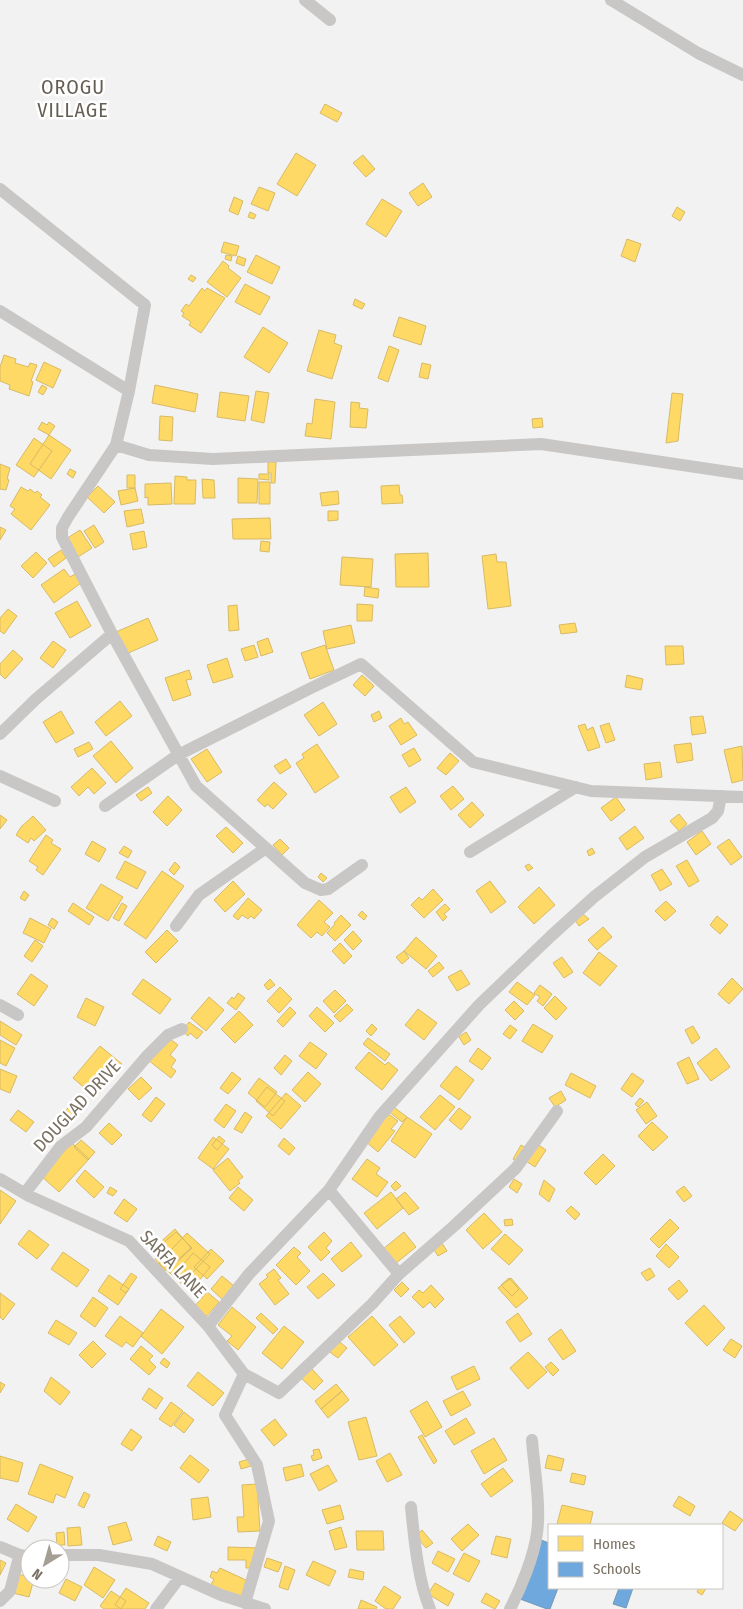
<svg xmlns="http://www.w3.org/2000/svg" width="743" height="1609" viewBox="0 0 743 1609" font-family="'Fira Sans Condensed',sans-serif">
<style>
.homes{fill:#ffd966;stroke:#d7ba65}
.schools{fill:#6fa8dc;stroke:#7298b7}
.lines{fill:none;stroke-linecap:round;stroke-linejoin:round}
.minor{stroke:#c8c7c5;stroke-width:12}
.labels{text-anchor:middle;stroke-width:5;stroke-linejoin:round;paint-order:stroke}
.street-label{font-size:18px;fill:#7a7162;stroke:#fff}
.quarter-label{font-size:20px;letter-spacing:1px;fill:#655e53;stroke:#fff}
</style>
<rect width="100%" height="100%" fill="#f2f2f3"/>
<path class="homes" d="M325 104 342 113 337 122 320 113Z
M296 153 316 165 297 196 277 184Z
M363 155 375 169 366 177 353 163Z
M423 183 432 197 418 206 409 193Z
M259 187 275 193 268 211 251 204Z
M234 197 243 201 238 215 229 211Z
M382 199 402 211 386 237 366 224Z
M677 207 685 212 680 221 672 216Z
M250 212 256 215 254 219 248 217Z
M627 239 641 244 635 262 621 256Z
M224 242 239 246 236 256 221 252Z
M226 255 232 256 231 261 225 259Z
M256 255 280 267 272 284 247 272Z
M238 256 246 259 244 266 236 263Z
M223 261 229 266 228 268 241 278 227 297 207 282Z
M191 275 196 278 193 282 188 279Z
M245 284 270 297 260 315 235 302Z
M202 288 205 291 207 288 225 298 201 333 189 325 191 322 182 316 184 313 181 311 186 304 189 306Z
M355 299 365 304 362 309 353 305Z
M399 317 426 326 421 345 393 336Z
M263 327 288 343 269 373 244 357Z
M319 330 336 335 334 343 342 346 332 379 307 371Z
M389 346 399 350 388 382 378 378Z
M4 355 16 359 15 363 28 367 30 363 37 365 31 381 33 382 29 396 9 389 10 385 0 381V367Z
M44 362 61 370 53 388 36 380Z
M422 363 431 365 428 379 419 377Z
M42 385 47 388 43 395 38 392Z
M155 385 198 394 195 412 152 403Z
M256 391 269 393 264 423 251 420Z
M220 392 249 396 245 421 217 417Z
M672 393 683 394 678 441 666 443Z
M315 399 335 402 331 439 305 436 307 423 312 424Z
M351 402 360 403 359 408 368 409 366 428 350 427Z
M160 416 173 417 172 441 159 440Z
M542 418 543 427 533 428 532 419Z
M42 422 47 425 49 422 55 426 49 435 38 429Z
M49 435 71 450 51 479 30 464Z
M34 438 52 451 34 477 16 465Z
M268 462H276L275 483H271V473H268Z
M0 464 10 468 7 479 9 480 6 490 0 489Z
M70 469 76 472 73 478 67 474Z
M259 474H269V480L259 479Z
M127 475H135V488H127Z
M175 476 187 477V480H196L195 504H174Z
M238 478 258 479 257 503H238Z
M202 479 214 480 215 498H203Z
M259 482H270V504H259Z
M171 483 172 504 148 505V497L145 498V484Z
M399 485 400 495H402L403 503 382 504 381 486Z
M98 486 115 502 104 513 87 497Z
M21 487 28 491 30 489 35 493 37 491 42 495 40 497 50 505 31 530 11 514 15 509 10 506Z
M135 488 138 501 121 505 118 491Z
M338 491 339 504 322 506 320 493Z
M141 509 144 523 127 527 124 511Z
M328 511H338V520L328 521Z
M270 518 271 539H233L232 519Z
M94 525 104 542 95 548 84 531Z
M0 527 6 530 0 540Z
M80 530 92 548 78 557 66 539Z
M144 531 147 547 133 550 130 534Z
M261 541 270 542 269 552 260 551Z
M61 550 66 558 54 567 48 559Z
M36 552 47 563 33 578 21 566Z
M428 553 429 587H396L395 554Z
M496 554 497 562H506L511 606 488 609 482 556Z
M342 557 373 559 371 587 340 585Z
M64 569 70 577 75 574 81 583 54 603 41 585Z
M365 587 379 589 378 598 364 596Z
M77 601 91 626 70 638 55 613Z
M357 604 373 605 372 621H357Z
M237 605 239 630 229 631 228 606Z
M8 609 17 616 4 634 0 631V618Z
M148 618 158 640 126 654 116 632Z
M575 623 577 632 561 634 559 625Z
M351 625 355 643 327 649 323 631Z
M268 638 273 652 261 656 257 642Z
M53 641 66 650 53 668 40 658Z
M254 645 258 657 245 661 241 649Z
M325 645 334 670 310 679 301 653Z
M665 646H683L684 664 666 665Z
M13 650 23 659 5 679 0 674V664Z
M227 658 233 677 213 683 207 665Z
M189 670 192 679 186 680 191 695 173 701 165 678Z
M362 675 374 686 365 696 353 685Z
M627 675 643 679 641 690 625 687Z
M120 701 132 716 106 736 95 722Z
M323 702 337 724 319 736 304 715Z
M61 711 74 733 56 743 43 722Z
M379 711 382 718 374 722 371 715Z
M703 716 706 733 692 735 690 717Z
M401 718 404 724 408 722 417 735 401 745 389 726Z
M609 723 615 740 606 743 600 726Z
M585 724 587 730 593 727 600 747 588 751 578 726Z
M111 741 133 768 116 783 93 756Z
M89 742 93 749 78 757 74 749Z
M691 743 693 760 677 763 674 745Z
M317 744 339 777 315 793 296 763 304 758 302 754Z
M742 746 743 780 732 783 724 750Z
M414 748 421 760 409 767 402 755Z
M207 749 222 772 207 782 191 759Z
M450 753 459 761 446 775 437 768Z
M286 759 291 767 280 774 274 766Z
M660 762 662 777 646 780 644 764Z
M92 768 106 783 94 794 88 787 79 796 71 787Z
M274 782 287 794 273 809 267 804 265 807 257 800Z
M453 786 464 799 451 810 440 796Z
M148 787 152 793 141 801 136 795Z
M406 787 416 802 400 813 390 797Z
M168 796 182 810 167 826 153 812Z
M616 797 625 810 611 821 601 808Z
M472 802 484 815 470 828 458 815Z
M679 814 687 824 679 831 670 821Z
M0 815 7 820 0 829Z
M33 816 46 830 34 841 31 838 28 843 16 835 21 827Z
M635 826 644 838 627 850 619 838Z
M226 827 243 843 233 853 216 836Z
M702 831 711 844 696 855 687 842Z
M46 835 53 840 51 843 61 849 43 875 36 870 38 867 29 861Z
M280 839 289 848 282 855 273 845Z
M729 839 742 857 731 865 717 847Z
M92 841 106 849 99 862 85 854Z
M124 846 132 851 128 858 119 853Z
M592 848 595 853 589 856 587 851Z
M687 860 699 881 689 887 676 866Z
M125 861 146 872 137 889 116 878Z
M175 862 180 867 174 875 169 870Z
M529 864 533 868 528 871 525 866Z
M662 869 672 884 660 891 651 875Z
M162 871 184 886 146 939 124 924Z
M321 873 327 878 323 882 318 877Z
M233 881 245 894 225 912 214 900Z
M490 881 506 902 491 913 476 891Z
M101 884 123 897 108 921 86 908Z
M539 887 555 905 534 924 518 907Z
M433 889 443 900 424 918 411 905 419 897 422 900Z
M24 891 29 895 25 901 20 898Z
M248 898 262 910 254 919 251 916 248 919 242 915 238 920 233 916Z
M319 900 333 913 324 922 330 927 322 936 317 932 311 938 297 925Z
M666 901 676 911 665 921 655 911Z
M73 903 94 917 89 925 68 911Z
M122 903 127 906 119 921 113 918Z
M445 904 450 909 444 914 447 917 443 921 436 912Z
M362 911 367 916 364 920 358 915Z
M583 914 589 919 579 926 575 920Z
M341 915 351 925 335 941 327 933 335 924 334 923Z
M717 916 728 925 720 934 710 925Z
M30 918 51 929 44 943 23 933Z
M52 918 58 922 54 929 48 925Z
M603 927 612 937 597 950 588 940Z
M167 930 178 941 156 963 145 952Z
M353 931 362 941 353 950 344 940Z
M416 937 437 956 426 969 404 951Z
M35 940 43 946 32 962 24 956Z
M340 943 352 956 344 964 332 951Z
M404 951 409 958 402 964 396 957Z
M599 952 617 966 600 986 583 973Z
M562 957 573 972 564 978 553 963Z
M439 962 444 968 433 977 428 971Z
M461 970 470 984 457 991 448 977Z
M31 974 48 986 34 1006 17 994Z
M732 978 743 989 729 1004 718 994Z
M143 979 171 999 160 1014 132 994Z
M270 979 275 985 268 990 264 985Z
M517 982 535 995 527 1005 509 992Z
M540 985 552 994 543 1006 537 1001 540 997 534 993Z
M280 987 292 999 279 1013 267 1001Z
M335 990 346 1001 334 1013 323 1001Z
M238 993 245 998 236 1010 227 1003 232 997 234 999Z
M555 996 567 1008 556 1020 544 1008Z
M209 997 224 1010 206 1031 191 1018Z
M86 998 104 1007 95 1026 77 1017Z
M514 1001 524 1011 515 1020 505 1010Z
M347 1004 353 1010 340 1022 334 1016Z
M290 1007 296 1013 283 1027 277 1021Z
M317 1007 334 1023 325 1032 309 1016Z
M418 1009 437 1023 424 1040 405 1025Z
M239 1011 253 1025 235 1043 221 1029Z
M0 1021 22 1035 16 1045 0 1035Z
M189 1022 203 1032 197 1039 190 1033 188 1036 182 1031Z
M372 1024 377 1029 371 1036 366 1031Z
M533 1024 553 1036 542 1053 522 1041Z
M510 1025 517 1030 510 1039 503 1034Z
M693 1026 700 1038 692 1044 685 1030Z
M466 1032 471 1040 464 1045 459 1037Z
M167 1037 178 1045 170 1055 176 1060 171 1067 176 1071 171 1078 148 1060Z
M368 1038 390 1054 385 1061 363 1044Z
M0 1040 15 1048 6 1066 0 1063Z
M310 1042 327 1054 316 1069 299 1056Z
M100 1046 122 1064 95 1097 73 1078Z
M478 1048 491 1058 482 1070 469 1061Z
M716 1048 730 1067 711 1081 697 1063Z
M369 1052 385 1065 388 1062 398 1070 382 1090 355 1068Z
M285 1055 292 1061 281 1075 274 1068Z
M689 1057 699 1079 687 1084 677 1063Z
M456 1066 474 1080 459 1100 440 1086Z
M0 1069 17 1076 10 1093 0 1089Z
M232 1072 241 1079 228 1094 220 1088Z
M308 1072 321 1084 305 1102 292 1090Z
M571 1073 596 1086 590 1098 565 1085Z
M632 1073 644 1081 632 1097 621 1089Z
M141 1077 152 1088 139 1100 128 1089Z
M259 1078 277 1092 265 1107 248 1093Z
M267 1087 285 1101 273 1116 256 1101Z
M561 1091 566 1100 555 1107 549 1098Z
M286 1093 301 1106 281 1129 266 1116Z
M440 1095 455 1107 435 1130 420 1117Z
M156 1097 165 1104 151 1122 142 1115Z
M640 1098 644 1101 638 1107 635 1104Z
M647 1102 657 1116 646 1124 636 1110Z
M72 1104 79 1111 73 1117 66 1110Z
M226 1104 236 1111 224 1128 214 1120Z
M391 1105 407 1117 402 1122 387 1110Z
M459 1108 471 1117 461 1130 449 1120Z
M18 1110 34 1122 26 1132 10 1120Z
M245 1112 252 1117 242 1133 234 1129Z
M386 1112 398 1121 391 1129 395 1131 378 1152 365 1141Z
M407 1117 432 1134 415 1158 391 1141Z
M652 1122 668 1137 653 1151 638 1136Z
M109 1123 122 1135 112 1145 99 1133Z
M219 1136 225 1141 217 1150 212 1145Z
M213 1137 229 1149 213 1169 198 1158Z
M284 1138 295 1148 289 1155 278 1146Z
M81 1140 95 1152 88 1160 74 1147Z
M72 1143 89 1159 59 1192 41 1176Z
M537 1144 546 1150 535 1167 526 1161Z
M521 1145 528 1149 520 1163 513 1159Z
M603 1154 615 1166 596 1185 584 1173Z
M228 1158 243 1177 238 1181 240 1183 230 1191 213 1170Z
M367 1159 380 1168 376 1174 388 1182 377 1197 352 1179Z
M85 1170 104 1187 94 1198 76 1181Z
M514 1179 522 1184 517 1193 509 1187Z
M544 1180 555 1189 549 1202 539 1194Z
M396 1181 401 1186 395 1191 391 1186Z
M684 1186 692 1196 684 1202 676 1192Z
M110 1187 117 1191 113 1196 107 1193Z
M238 1187 253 1200 244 1211 229 1198Z
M0 1190 16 1201 0 1224Z
M391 1192 403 1208 377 1229 364 1213Z
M405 1192 419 1208 409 1215 396 1199Z
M124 1199 137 1209 127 1222 114 1213Z
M571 1206 580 1214 575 1220 566 1211Z
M484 1213 502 1232 483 1249 466 1230Z
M512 1219 513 1225 505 1226 504 1220Z
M670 1219 679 1228 659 1248 650 1239Z
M175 1229 191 1248 165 1271 155 1259 160 1255 154 1248Z
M29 1230 49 1245 37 1259 18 1244Z
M176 1232 192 1248 178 1261 162 1244Z
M324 1232 332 1241 326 1248 330 1252 321 1261 308 1247Z
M404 1232 416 1247 395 1264 383 1249Z
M187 1233 210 1254 182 1284 159 1263Z
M505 1234 523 1250 509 1265 491 1249Z
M351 1242 362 1256 342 1272 331 1259Z
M442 1243 447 1251 438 1256 433 1248Z
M666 1244 679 1257 669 1268 656 1256Z
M294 1247 301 1253 297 1257 310 1271 296 1285 276 1265Z
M211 1249 224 1261 207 1279 194 1267Z
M63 1252 89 1270 77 1287 51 1269Z
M193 1253 210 1267 198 1282 181 1267Z
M650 1268 655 1276 647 1281 641 1273Z
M274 1269 281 1278 278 1280 289 1294 275 1305 259 1284 268 1277 266 1275Z
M131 1273 137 1277 126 1293 120 1289Z
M323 1273 335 1285 318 1299 307 1287Z
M109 1275 129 1289 118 1305 98 1291Z
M222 1276 234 1286 223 1300 211 1289Z
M509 1278 519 1289 512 1296 501 1285Z
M511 1278 528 1298 516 1308 498 1288Z
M679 1280 688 1291 678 1300 668 1289Z
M402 1282 409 1289 401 1297 394 1290Z
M431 1285 444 1299 435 1308 430 1302 423 1308 412 1297 419 1290 423 1293Z
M207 1292 219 1302 206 1317 194 1307Z
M0 1293 15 1304 3 1320 0 1317Z
M93 1297 108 1308 95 1327 80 1316Z
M704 1305 725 1328 707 1346 685 1323Z
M232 1307 256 1327 238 1350 227 1341 232 1336 218 1325Z
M161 1309 184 1327 162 1354 141 1336Z
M261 1313 278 1329 273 1334 256 1318Z
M518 1313 532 1334 520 1342 506 1322Z
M120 1316 143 1333 133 1347 126 1342 122 1347 105 1336Z
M372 1316 398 1345 374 1366 348 1337Z
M400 1316 415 1333 404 1343 389 1325Z
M56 1320 77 1333 69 1345 48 1333Z
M284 1326 304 1342 282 1369 262 1353Z
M561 1329 576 1351 563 1360 548 1339Z
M336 1339 347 1348 338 1358 327 1350Z
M731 1339 742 1346 735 1358 723 1350Z
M93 1341 106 1354 92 1368 79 1355Z
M141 1346 153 1356 149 1360 156 1367 149 1375 130 1359Z
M528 1352 547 1372 528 1389 510 1368Z
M164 1358 170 1363 167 1368 160 1363Z
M551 1362 559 1370 553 1376 545 1367Z
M474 1366 480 1379 457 1390 451 1377Z
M311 1368 323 1381 314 1390 301 1378Z
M198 1372 224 1393 213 1406 187 1386Z
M51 1377 70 1392 60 1405 44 1391Z
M0 1382 5 1385 0 1393Z
M336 1384 342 1391 321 1409 315 1401Z
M149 1388 163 1398 156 1409 142 1399Z
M342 1391 349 1400 328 1418 321 1409Z
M463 1391 471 1405 451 1416 443 1401Z
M427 1401 442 1427 425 1437 410 1411Z
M171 1402 183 1411 171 1427 159 1419Z
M184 1412 194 1420 184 1433 174 1425Z
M366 1417 377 1456 359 1460 348 1422Z
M466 1418 475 1433 454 1445 445 1431Z
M275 1419 287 1435 274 1446 261 1430Z
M131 1429 142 1437 132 1451 121 1444Z
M422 1435 437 1461 434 1464 418 1437Z
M494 1438 507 1460 484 1474 471 1451Z
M319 1449 322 1458 313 1461 311 1456 314 1455 313 1450Z
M390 1453 402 1475 387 1482 376 1461Z
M190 1455 209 1470 199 1483 180 1468Z
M548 1455 564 1459 561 1471 545 1468Z
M0 1456 23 1463 18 1482 0 1478Z
M249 1459 251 1466 241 1469 239 1462Z
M40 1464 73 1477 65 1498 56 1494 53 1503 28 1494Z
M301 1464 304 1476 286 1481 283 1468Z
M328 1465 337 1481 319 1491 310 1474Z
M503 1468 513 1481 491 1497 481 1484Z
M572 1473 586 1476 584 1485 570 1482Z
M257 1484 260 1531 238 1532 237 1517H244L242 1485Z
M84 1492 90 1495 84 1508 78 1505Z
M679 1496 695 1506 690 1516 673 1506Z
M208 1497 211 1517 193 1520 191 1499Z
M16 1504 37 1517 28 1532 7 1519Z
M340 1505 344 1519 327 1524 322 1510Z
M562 1505 593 1512 590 1525 557 1524Z
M730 1511 743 1520 735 1531 722 1523Z
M126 1522 132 1540 113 1545 108 1527Z
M468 1524 479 1535 462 1551 451 1539Z
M80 1527 82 1545 68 1546 67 1528Z
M341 1527 347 1547 335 1550 329 1531Z
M422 1530 433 1543 426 1548 416 1536Z
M356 1531H383L384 1550H357Z
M64 1532 65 1545H57L56 1533Z
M158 1536 171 1542 167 1551 154 1545Z
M496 1536 511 1539 507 1558 491 1554Z
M228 1547 261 1548 254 1568H246V1560H228Z
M438 1551 455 1559 448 1572 432 1563Z
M464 1553 480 1561 469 1582 453 1574Z
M267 1558 282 1563 278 1572 264 1567Z
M0 1560 6 1563 0 1575Z
M313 1561 336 1571 329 1586 306 1575Z
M285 1566 295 1570 288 1590 279 1587Z
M94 1567 115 1580 103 1598 84 1585Z
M220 1568 248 1581 240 1598 211 1585 214 1579 210 1577 212 1571 217 1573Z
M350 1569 364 1572 363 1580 348 1577Z
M18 1574 34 1579 29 1597 13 1593Z
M66 1579 82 1587 75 1601 59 1593Z
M435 1583 454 1594 448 1606 428 1594Z
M384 1586 401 1597 393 1609H386L375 1601Z
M126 1588 149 1603 145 1609H121L115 1605Z
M699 1588H706L702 1595 697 1592Z
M111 1591 126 1601 121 1609H104L100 1606Z
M486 1593 500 1601 495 1609 481 1602Z
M361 1600 377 1607 376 1609H358Z"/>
<path class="schools" d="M541 1540 549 1543V1588H558L550 1609H547L520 1599Z
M619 1588H633L626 1608 613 1604Z"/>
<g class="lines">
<path class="minor" d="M305 0 330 20
M611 0 698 53 743 75
M0 189 145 305 129 391
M0 311 129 391 116 445 68 517 62 528V537L112 634 196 786 305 883 321 890 328 889 362 865
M116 445 149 455 213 459 541 444 743 474
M0 734 36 699 112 634
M0 776 55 801
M105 806 178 755 313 687 361 664 473 762 591 791 743 797
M470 852 576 787
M176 926 199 895 266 848
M0 1005 18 1015
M0 1179 29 1196 129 1241 208 1326 244 1374 279 1393 372 1304 399 1274 454 1226 516 1168 557 1111
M25 1193 61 1146 86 1127 148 1055 168 1035 182 1029
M399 1274 329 1190 380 1116 479 1005 551 936 594 897 645 857 712 818 718 811 721 796
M208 1326 249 1274 329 1190
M244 1374 225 1415 257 1465 269 1521 245 1603
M411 1507C414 1537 418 1581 430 1609
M0 1547C13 1551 15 1556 30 1557
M60 1555H99L152 1564 221 1595 265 1609
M0 1601 10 1591 19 1557
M156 1609 180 1577
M510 1609C521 1588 534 1556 537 1533 541 1506 534 1467 532 1440"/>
</g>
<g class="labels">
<g class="street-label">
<text transform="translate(77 1106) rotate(-47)" y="6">DOUGLAD DRIVE</text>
<text transform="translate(173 1264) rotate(46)" y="6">SARFA LANE</text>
</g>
<g class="quarter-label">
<text x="73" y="94">OROGU<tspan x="73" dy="23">VILLAGE</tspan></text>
</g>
</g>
<rect x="548" y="1524" width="175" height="65" fill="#ffffff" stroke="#cac6c0"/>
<rect x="558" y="1536" width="25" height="15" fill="#ffd966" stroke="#cac6c0"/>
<text x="593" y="1549" font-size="15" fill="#7a7162">Homes</text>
<rect x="558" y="1562" width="25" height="15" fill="#6fa8dc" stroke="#cac6c0"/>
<text x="593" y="1574" font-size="15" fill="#7a7162">Schools</text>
<g transform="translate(45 1564) rotate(217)"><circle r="24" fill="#ffffff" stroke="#cac6c0"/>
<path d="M0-4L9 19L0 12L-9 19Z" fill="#a49e95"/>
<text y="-8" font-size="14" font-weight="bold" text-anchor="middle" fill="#7a7162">N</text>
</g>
</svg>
